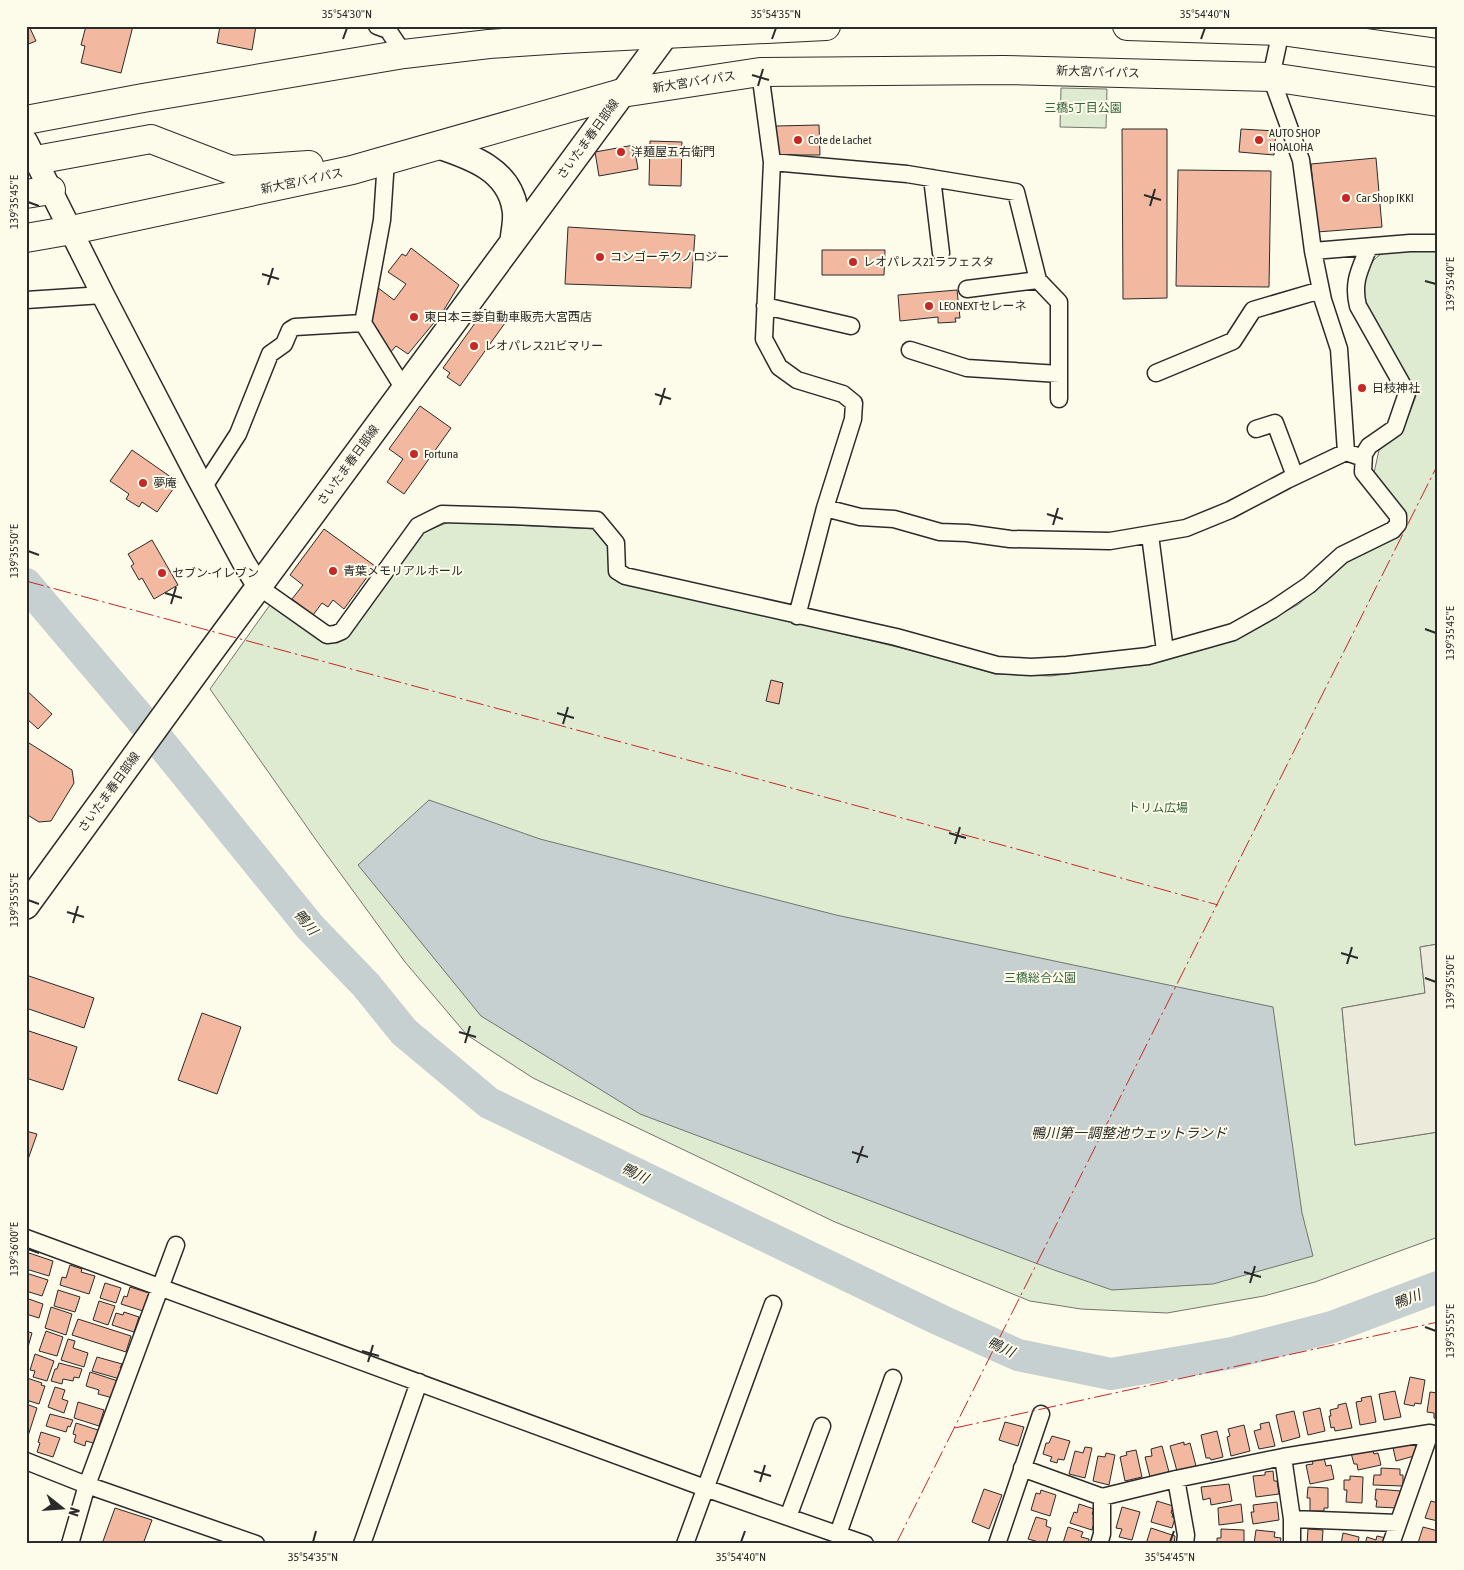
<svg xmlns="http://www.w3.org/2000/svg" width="1464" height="1570" viewBox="0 0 1464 1570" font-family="'Asap Condensed','Noto Sans JP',sans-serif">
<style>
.green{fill:#deebd1;stroke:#74746e}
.parking{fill:#eceadb;stroke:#74746e}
.water{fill:#c7d0d0;stroke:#74746e}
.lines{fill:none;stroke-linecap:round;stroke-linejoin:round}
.river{stroke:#c7d0d0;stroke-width:32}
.building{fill:#f2b8a0;stroke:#2b2b2b}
.street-casing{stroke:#2b2b2b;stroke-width:19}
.secondary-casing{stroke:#2b2b2b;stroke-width:25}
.primary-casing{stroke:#2b2b2b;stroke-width:28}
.highway-casing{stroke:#2b2b2b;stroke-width:30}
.street{stroke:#fdfbea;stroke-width:16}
.secondary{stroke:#fdfbea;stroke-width:22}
.primary{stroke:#fdfbea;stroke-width:25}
.highway{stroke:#fdfbea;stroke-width:28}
.power{stroke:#c62828;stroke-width:1;stroke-dasharray:18 4 2.5 4;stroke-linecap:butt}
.ticks{fill:none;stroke:#2b2b2b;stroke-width:2}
.poi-dot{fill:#c62828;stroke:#fdfbea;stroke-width:2}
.labels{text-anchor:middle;stroke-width:4;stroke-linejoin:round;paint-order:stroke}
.street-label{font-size:12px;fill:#2b2b2b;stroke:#fdfbea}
.park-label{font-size:12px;fill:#34623c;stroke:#fdfbea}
.poi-label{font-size:12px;fill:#2b2b2b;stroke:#fdfbea;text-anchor:start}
.water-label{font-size:14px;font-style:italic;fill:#2b2b2b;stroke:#fdfbea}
.neatline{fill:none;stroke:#2b2b2b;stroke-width:2}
.ticks-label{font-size:12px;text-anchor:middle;fill:#2b2b2b}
</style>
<rect width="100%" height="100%" fill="#fdfbea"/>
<path class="green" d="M1061 88 1107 89 1106 128 1060 127Z
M1438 249V944L1420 947 1425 993 1342 1008 1355 1145 1438 1132V1237L1315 1282 1264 1296 1167 1313 1081 1309 1030 1301 835 1222 533 1078 467 1035 405 962 321 847 210 689 272 602 326 639 422 533 449 522 597 529 611 544 616 579 930 655 995 674 1051 676 1163 661 1235 639 1299 604 1346 561 1403 515 1374 473 1379 450 1403 430 1416 396 1365 302C1361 284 1366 259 1386 252 1398 248 1424 250 1438 249Z"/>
<path class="parking" d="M1438 944V1132L1355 1145 1342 1008 1425 993 1420 947Z"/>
<path class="water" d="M429 800 540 839 836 915 1273 1007 1302 1213 1313 1256 1213 1284 1112 1290 1054 1270 640 1114 481 1016 358 865Z"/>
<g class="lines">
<path class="river" d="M26 584 161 743 310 927 366 985 404 1032 489 1103 940 1320 1018 1355 1111 1374 1232 1353 1332 1327 1438 1287"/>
</g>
<path class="building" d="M26 26H29L36 41 26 45Z
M86 26 94 28V26H133L121 73 81 63 85 46 81 45Z
M220 26H256L252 50 217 43Z
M819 125 820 155H776V126Z
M1122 129H1167V298L1123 299Z
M1241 129 1276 131 1274 155 1239 152Z
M650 141 682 142 681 186 649 185Z
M634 145 638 169 599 176 595 152Z
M1376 158 1382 227 1317 232 1311 164Z
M1178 170 1271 171 1269 287 1176 286Z
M568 227 695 235 691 288 565 284Z
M411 248 459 285 442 313 408 354 396 346 389 354 377 334 379 331 367 318 377 287 394 300 406 284 388 272 402 254 406 256Z
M822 250H885L884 275H822Z
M957 290 960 318H955L956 322 938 323V317L900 321 898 295Z
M485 309 505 323 460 386 447 377 450 373 443 368Z
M420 406 451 428 404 494 387 482 403 459 389 449Z
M132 450 178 482 157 512 142 502 139 507 126 499 129 494 110 481Z
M324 529 375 566 344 609 333 600 328 607 322 603 313 615 292 599 303 585 290 575Z
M152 540 178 585 154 599 142 578 139 580 131 566 134 564 128 554Z
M771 680 783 683 779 704 766 701Z
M26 690 52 714 38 729 26 718Z
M29 743 72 770 74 783 51 821 39 822 26 814V747Z
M26 975 94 998 84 1028 26 1008Z
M202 1013 241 1027 217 1094 178 1080Z
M26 1030 77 1047 63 1090 26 1078Z
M26 1131 37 1134 26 1165Z
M26 1252 53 1261 49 1276 26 1269Z
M70 1265 82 1269 81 1272 95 1276 89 1294 60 1285 62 1277 66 1278Z
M26 1273 48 1280 42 1296 26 1291Z
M105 1283 121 1288 116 1303 100 1298Z
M130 1287 149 1293 143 1311 121 1304 124 1296 127 1297Z
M58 1290 80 1297 75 1312 54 1306Z
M26 1298 43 1304 39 1318 26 1314Z
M99 1301 115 1306 108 1325 93 1320Z
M51 1307 72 1314 66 1335 45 1328Z
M124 1312 139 1317 134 1332 112 1325 116 1313 123 1315Z
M78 1319 131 1336 126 1352 72 1335Z
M26 1331 32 1333 28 1347 26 1346Z
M46 1331 63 1337 57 1356 39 1351Z
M68 1339 75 1341 73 1348 88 1353 84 1367 61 1360Z
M35 1354 54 1361 47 1381 33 1377 35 1371 30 1370Z
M97 1357 122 1364 120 1368 123 1369 120 1379 92 1371Z
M59 1363 82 1369 79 1378 74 1377 73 1381 63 1379 62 1384 51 1381 55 1369H57Z
M90 1372 118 1381 113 1398 98 1394 99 1390 86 1386Z
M1410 1377 1425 1380 1421 1404 1415 1403 1414 1406 1404 1404Z
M27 1378 42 1383 41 1385 45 1386 39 1404 26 1400Z
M55 1387 65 1390 62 1399 68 1401 64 1413 48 1407Z
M1395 1391 1401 1417 1384 1420 1379 1394Z
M1430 1392 1438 1393V1419L1434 1418V1413L1427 1412Z
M1371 1396 1376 1422 1360 1425 1356 1402 1362 1401 1361 1398Z
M78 1402 104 1410 99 1426 74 1418Z
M1346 1403 1352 1428 1335 1431 1334 1427 1331 1428 1329 1416H1331L1330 1410 1338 1408V1405Z
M26 1404 37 1408 28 1436 26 1435Z
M1320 1408 1325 1431 1308 1435 1303 1412Z
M1294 1411 1300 1437 1282 1442 1276 1415Z
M50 1414 73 1420 70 1427 68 1426 66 1432 46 1426Z
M1005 1422 1024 1427 1018 1446 999 1440Z
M1269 1422 1275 1446 1259 1449 1254 1431 1261 1429 1260 1424Z
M76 1423 101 1431 97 1444 86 1441 85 1446 74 1442 76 1435 73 1434Z
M1244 1425 1250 1451 1231 1456 1227 1437 1230 1436 1228 1429Z
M1217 1431 1223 1457 1211 1460 1210 1458H1206L1201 1435Z
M41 1432 60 1438 53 1457 37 1452 40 1443 38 1442Z
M1052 1436 1070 1441 1064 1460 1058 1459 1057 1463 1050 1461 1052 1457 1043 1454 1046 1443H1049Z
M1411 1438 1412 1445 1415 1444 1418 1455 1396 1461 1392 1443Z
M1184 1442V1445L1190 1443 1196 1466 1177 1471 1170 1446Z
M1162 1446 1169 1472 1150 1477 1145 1457 1152 1456 1151 1449Z
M1085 1447 1092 1448 1085 1478 1069 1474 1075 1451 1083 1453Z
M1372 1448 1374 1454 1378 1453 1381 1465 1358 1470 1357 1464H1354L1351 1453Z
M1136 1450 1142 1477 1125 1481 1120 1457 1127 1455 1126 1452Z
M1106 1453 1115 1455 1109 1485 1093 1481 1098 1456 1105 1457Z
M1324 1458 1326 1466 1331 1465 1334 1479 1310 1484 1306 1465 1313 1464 1312 1460Z
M1381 1468 1400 1469V1475H1403V1486L1373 1485 1374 1475H1381Z
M1273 1471 1274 1481H1277L1279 1494 1256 1497 1253 1476 1265 1475V1472Z
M1350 1476 1363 1477 1362 1503 1346 1502 1347 1490H1344V1480H1350Z
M1229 1484 1232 1501 1211 1505 1210 1498 1203 1500 1201 1487Z
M1308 1487 1328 1488V1508H1324V1511H1310V1498H1307Z
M984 1489 1002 1495 989 1529 972 1522Z
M1376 1489 1401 1491 1397 1508 1376 1507 1377 1500H1375Z
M1041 1490 1056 1495 1050 1516 1031 1510 1036 1493 1040 1494Z
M1157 1501 1173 1506 1171 1513 1173 1514 1172 1517 1175 1518 1172 1528 1151 1522Z
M1431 1501 1438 1503V1521L1425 1518Z
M1277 1502 1279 1520 1253 1524 1251 1512H1254L1253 1505Z
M1079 1504 1094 1509 1092 1514 1094 1515 1093 1519H1095L1092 1530 1070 1523 1074 1512 1077 1513Z
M1241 1504 1243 1522 1219 1525 1218 1508Z
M1122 1507 1140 1512 1132 1540 1119 1537 1122 1529 1116 1528Z
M115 1508 152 1520 143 1544H102Z
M1036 1517 1047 1520 1046 1526 1051 1528 1046 1544 1028 1539Z
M1068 1527 1083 1532 1081 1537 1089 1539 1088 1544 1063 1543Z
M1423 1527 1438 1531V1544L1418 1543Z
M1151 1528 1175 1536 1174 1544H1146Z
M1221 1529 1244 1530V1544H1217V1538H1221Z
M1308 1529 1323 1530 1322 1544H1307Z
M1256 1530 1275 1532 1274 1537 1281 1538 1280 1544H1254Z
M1343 1533 1359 1537 1358 1544H1341Z
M1377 1536 1386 1538 1384 1544H1365L1367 1537 1376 1540Z"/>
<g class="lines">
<g class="street-casing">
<path id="street" d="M377 26 388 30 404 54
M1282 26 1271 77 1301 160 1313 251 1323 300 1339 349 1346 452
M760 72 772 162 764 339 779 367 797 380 843 394 854 403 853 419 825 508 797 616
M386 160 382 220 363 323 404 389
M772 162 907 174 1016 192 1038 280 1059 302V399
M932 178 941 253
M1313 251 1410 243H1438
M967 289 1038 280
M26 300 103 295
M765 306 851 326
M910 350 967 368 1059 374
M1156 373 1233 341 1253 310 1321 290
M1256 429 1275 423 1295 476
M203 488 238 434 270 354 284 344 290 330 295 327 363 323
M825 508 860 517 894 519 940 532 967 533 1010 539 1110 541 1186 528 1230 510 1287 480 1346 452 1363 458
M1150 535 1165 651
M259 587 327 635 335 634 342 631 418 526 442 514 512 516 597 520 616 543 617 571 625 576 896 637 997 665 1031 667 1067 665 1148 656 1233 632 1272 610 1309 585 1342 555 1393 530 1398 524V516L1363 472 1364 454 1369 446 1395 428 1407 393 1358 306C1352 282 1360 269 1369 247
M26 1238 705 1488 865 1544
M1283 1457 1292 1519V1544
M26 1461 84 1484 256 1544
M1022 1468 1102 1497 1176 1479 1283 1457 1430 1433 1438 1435
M1176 1479 1186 1535 1185 1544
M788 1517 822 1426
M1292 1519 1398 1523
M838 1534 893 1378
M70 1544 87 1485 176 1245
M362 1544 419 1382
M685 1544 773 1304
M997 1544 1041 1414
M1099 1544 1102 1534V1497
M1391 1544 1430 1433"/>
</g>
<g class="secondary-casing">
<path id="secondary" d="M26 141 103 295 196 474 244 563 259 587"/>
</g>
<g class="primary-casing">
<path id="primary" d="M439 146C472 157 509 170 515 209 517 219 514 231 513 240
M26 906 204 661 672 26"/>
</g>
<g class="highway-casing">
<path id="highway" d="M1127 26 1281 31 1438 53
M26 120 143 98 404 54 489 44 564 39 826 26
M36 160 151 139 231 170 309 165
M26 194 51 190
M26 238 72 230 352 170 622 93 760 72 1004 70 1271 77 1438 102"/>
</g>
<use href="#street" class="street"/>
<use href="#secondary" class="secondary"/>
<use href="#primary" class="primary"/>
<use href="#highway" class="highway"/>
<path class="power" d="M26 581 1024 851 1218 905
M955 1428 1438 1322
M896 1544 1438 464"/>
</g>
<path class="ticks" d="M343 39 347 28M772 39 776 28M1201 39 1205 28M752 75 769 80M758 86 763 69M1144 195 1161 200M28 202 39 206M1150 206 1155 189M262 274 279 279M1425 281 1436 284M268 285 273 268M655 394 671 399M660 405 665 388M1047 514 1063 519M1053 525 1058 508M28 551 39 555M165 593 182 598M171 604 176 587M1425 629 1436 633M557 713 574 718M563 724 568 707M949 833 966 838M955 844 960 827M28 900 39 904M67 912 84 917M73 923 78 906M1341 953 1358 958M1347 964 1352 947M1425 978 1436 982M459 1032 476 1037M465 1043 470 1026M852 1152 868 1157M857 1163 863 1146M28 1249 39 1253M1244 1272 1261 1277M1250 1283 1255 1266M1425 1327 1436 1331M362 1351 379 1356M368 1362 373 1345M754 1471 771 1476M760 1482 765 1465M313 1542 316 1531M741 1542 745 1531M1170 1542 1174 1531"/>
<g class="poi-dot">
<circle cx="798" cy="140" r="5"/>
<circle cx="1259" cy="140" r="5"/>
<circle cx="621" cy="152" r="5"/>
<circle cx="1346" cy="198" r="5"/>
<circle cx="600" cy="257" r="5"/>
<circle cx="853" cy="262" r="5"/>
<circle cx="929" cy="306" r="5"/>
<circle cx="414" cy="317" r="5"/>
<circle cx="474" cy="346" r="5"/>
<circle cx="1362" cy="388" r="5"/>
<circle cx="414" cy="454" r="5"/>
<circle cx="143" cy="483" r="5"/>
<circle cx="333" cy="571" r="5"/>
<circle cx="162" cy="573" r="5"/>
</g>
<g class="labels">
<g class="street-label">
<text transform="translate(1098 72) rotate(2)" y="4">新大宮バイパス</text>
<text transform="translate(694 82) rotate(-9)" y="4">新大宮バイパス</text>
<text transform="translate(588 139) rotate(-54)" y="4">さいたま春日部線</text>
<text transform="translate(302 181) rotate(-12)" y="4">新大宮バイパス</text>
<text transform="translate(348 465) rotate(-54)" y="4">さいたま春日部線</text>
<text transform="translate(109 792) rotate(-54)" y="4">さいたま春日部線</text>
</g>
<g class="park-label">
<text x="1083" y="112">三橋5丁目公園</text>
<text x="1158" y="812">トリム広場</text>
<text x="1040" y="982">三橋総合公園</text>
</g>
<g class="poi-label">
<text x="1269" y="137">AUTO SHOP<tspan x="1269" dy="14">HOALOHA</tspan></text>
<text x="808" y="144">Cote de Lachet</text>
<text x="631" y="156">洋麺屋五右衛門</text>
<text x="1356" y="202">Car Shop IKKI</text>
<text x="610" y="261">コンゴーテクノロジー</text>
<text x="863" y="266">レオパレス21ラフェスタ</text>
<text x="939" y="310">LEONEXTセレーネ</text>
<text x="424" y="321">東日本三菱自動車販売大宮西店</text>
<text x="484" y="350">レオパレス21ビマリー</text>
<text x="1372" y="392">日枝神社</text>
<text x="424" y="458">Fortuna</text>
<text x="153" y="487">夢庵</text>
<text x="343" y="575">青葉メモリアルホール</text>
<text x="172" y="577">セブン-イレブン</text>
</g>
<g class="water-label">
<text transform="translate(306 922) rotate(50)" y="5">鴨川</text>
<text x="1129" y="1138">鴨川第一調整池ウェットランド</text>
<text transform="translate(635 1173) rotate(26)" y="5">鴨川</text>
<text transform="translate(1407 1299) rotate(-21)" y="5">鴨川</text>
<text transform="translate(1001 1347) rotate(25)" y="5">鴨川</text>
</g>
</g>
<rect width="1464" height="1570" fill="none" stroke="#fdfbea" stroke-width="55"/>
<g transform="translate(62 1508) rotate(107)" stroke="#fdfbea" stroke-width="4" paint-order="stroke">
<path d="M0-4L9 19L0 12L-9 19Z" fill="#2b2b2b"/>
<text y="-8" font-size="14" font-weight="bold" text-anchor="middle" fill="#2b2b2b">N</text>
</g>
<rect x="28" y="28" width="1408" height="1514" class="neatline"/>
<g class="ticks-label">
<text x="347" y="18">35°54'30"N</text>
<text x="776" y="18">35°54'35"N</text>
<text x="1205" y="18">35°54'40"N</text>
<text transform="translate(14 202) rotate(-90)" y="4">139°35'45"E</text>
<text transform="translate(1450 284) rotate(-90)" y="4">139°35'40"E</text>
<text transform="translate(14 551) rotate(-90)" y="4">139°35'50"E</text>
<text transform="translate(1450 633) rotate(-90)" y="4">139°35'45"E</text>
<text transform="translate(14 900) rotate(-90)" y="4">139°35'55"E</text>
<text transform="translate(1450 982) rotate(-90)" y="4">139°35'50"E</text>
<text transform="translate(14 1249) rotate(-90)" y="4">139°36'00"E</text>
<text transform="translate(1450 1331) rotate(-90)" y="4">139°35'55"E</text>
<text x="313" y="1561">35°54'35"N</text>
<text x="741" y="1561">35°54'40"N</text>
<text x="1170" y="1561">35°54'45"N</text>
</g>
</svg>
